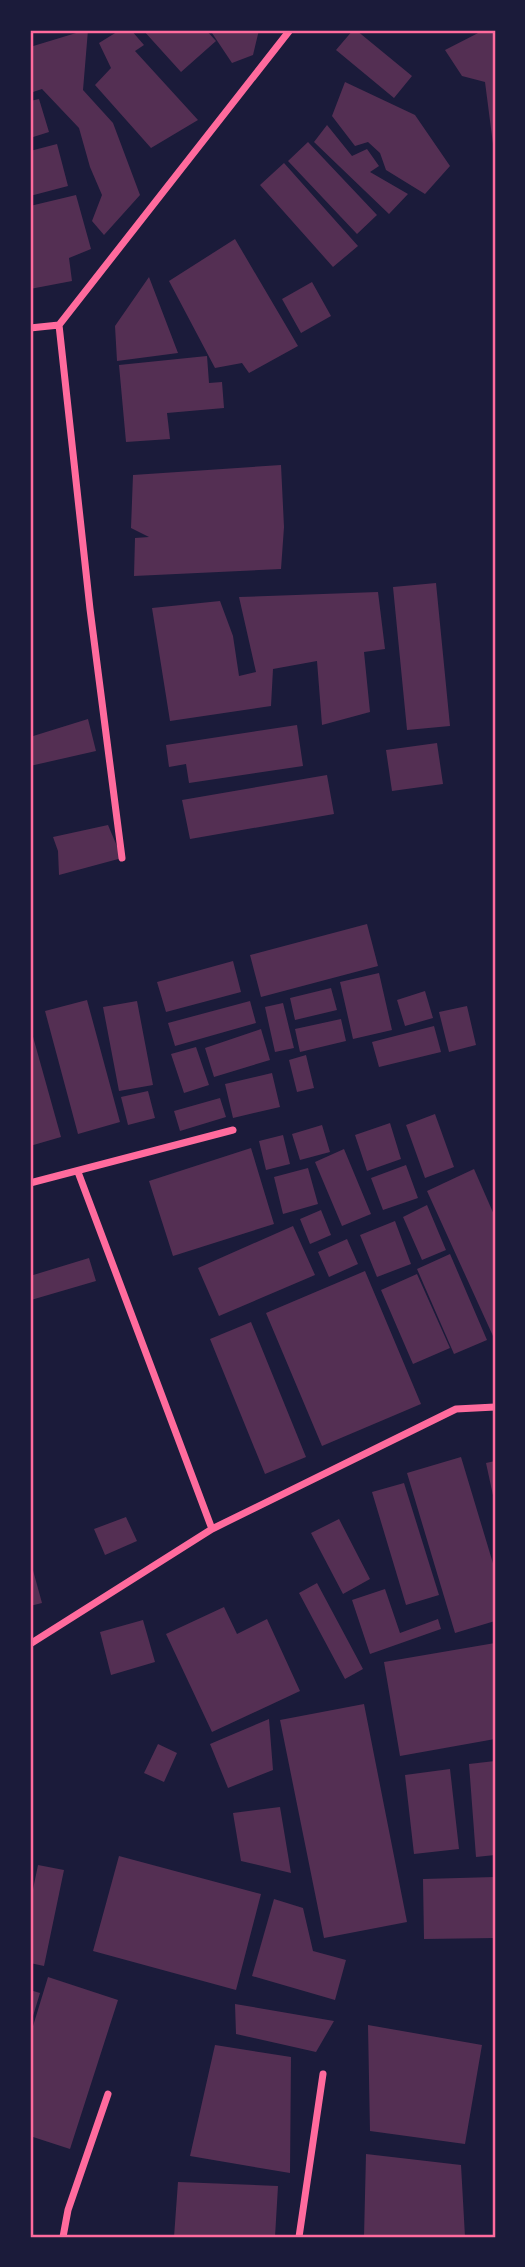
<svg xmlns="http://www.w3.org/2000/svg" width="525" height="2267" viewBox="0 0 525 2267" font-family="Cabin,sans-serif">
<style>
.building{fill:#542f53}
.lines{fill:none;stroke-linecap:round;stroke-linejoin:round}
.minor{stroke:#ff6b9d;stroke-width:7}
.neatline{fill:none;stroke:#ff6b9d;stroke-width:2.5}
</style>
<rect width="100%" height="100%" fill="#1b1b3a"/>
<path class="building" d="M86 30H88L83 90 113 123 140 195 104 235 92 221 102 195 90 167 79 128 42 89 30 93V47Z
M120 30H131L144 45 135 51 198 120 151 148 95 85 111 68 99 43Z
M143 30H206L216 41 181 72Z
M210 30H259L253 55 232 63Z
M353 30H356L412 76 394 98 336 50Z
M484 30H495V143L493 144 485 82 462 76 445 50Z
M345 82 415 115 450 166 425 194 386 170 380 153 368 142 355 146 332 116Z
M39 99 49 132 30 138V101Z
M327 125 352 156 367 149 379 166 370 172 408 194 389 214 314 142Z
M308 142 377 215 357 234 288 161Z
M57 144 68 186 30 196V151Z
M284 163 358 246 333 267 260 185Z
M76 195 91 249 69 258 72 281 30 289V206Z
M235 239 298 346 249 373 242 363 215 368 169 281Z
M149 277 178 353 117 361 115 326Z
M312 282 331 316 301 333 282 299Z
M207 356 209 383 222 382 224 408 167 413 170 439 126 442 119 365Z
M281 465 284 527 281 569 134 576 135 538 149 537 131 528 133 475Z
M436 583 450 726 407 730 393 587Z
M378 592 385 649 364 652 370 712 322 725 317 661 273 669 271 706 170 721 152 608 220 601 233 636 239 676 256 672 239 597Z
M88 719 96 751 30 766V737Z
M297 725 303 766 189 783 186 764 169 767 166 745Z
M437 743 443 784 392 791 386 750Z
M327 775 334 814 190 839 182 800Z
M108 825 122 858 59 875 58 851 53 837Z
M367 924 378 966 261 997 250 955Z
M233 961 241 992 166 1012 157 982Z
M379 973 392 1030 353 1039 340 982Z
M331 988 337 1010 295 1020 290 998Z
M425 991 433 1018 405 1026 397 1000Z
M87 1000 120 1122 78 1134 45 1011Z
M137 1001 153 1085 119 1091 103 1007Z
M250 1001 256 1023 175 1046 168 1023Z
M283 1003 294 1048 275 1052 265 1007Z
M467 1006 476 1045 449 1052 439 1012Z
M341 1019 346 1041 300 1052 295 1029Z
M30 1026 61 1137 30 1146Z
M434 1026 441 1052 379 1067 372 1042Z
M261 1029 270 1060 214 1077 205 1048Z
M196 1047 209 1085 184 1093 171 1054Z
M306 1055 314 1088 297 1092 289 1060Z
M272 1073 280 1107 233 1118 225 1084Z
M148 1091 155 1118 128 1125 121 1097Z
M220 1098 226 1117 180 1131 174 1111Z
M435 1114 454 1167 425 1178 406 1125Z
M390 1123 401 1159 367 1171 355 1135Z
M322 1125 330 1152 300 1160 292 1134Z
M283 1135 290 1164 266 1170 259 1141Z
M251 1148 274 1224 173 1256 149 1181Z
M344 1149 371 1214 342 1226 315 1162Z
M406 1165 418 1198 383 1210 371 1178Z
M308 1168 318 1204 283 1214 274 1177Z
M474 1169 495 1217V1335L493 1336 427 1191Z
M427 1205 446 1250 422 1260 403 1217Z
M321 1210 331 1235 310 1244 300 1219Z
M395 1221 411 1264 377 1277 360 1235Z
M293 1226 315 1275 219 1316 198 1268Z
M347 1239 358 1264 329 1277 318 1252Z
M450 1254 487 1340 454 1354 417 1269Z
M89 1258 96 1281 31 1300 30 1276Z
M365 1271 421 1404 322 1446 266 1313Z
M417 1274 450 1348 413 1364 381 1290Z
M251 1322 306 1457 265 1474 210 1339Z
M461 1457 495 1570V1621L455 1633 407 1473Z
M495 1461V1499L494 1500 486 1463Z
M404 1483 439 1595 406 1605 372 1492Z
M126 1517 137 1541 105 1555 94 1529Z
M339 1519 370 1579 343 1594 311 1533Z
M31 1563 42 1603 30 1606V1564Z
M317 1583 363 1669 345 1679 299 1593Z
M385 1589 400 1633 438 1619 441 1629 370 1654 352 1600Z
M224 1607 237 1634 267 1619 300 1691 212 1732 166 1634Z
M143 1620 155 1662 111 1675 100 1632Z
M495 1643V1739L400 1756 384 1662Z
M364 1704 407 1922 324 1938 280 1720Z
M269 1719 273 1770 228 1788 210 1744Z
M158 1744 177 1753 164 1782 144 1773Z
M495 1761V1855L476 1857 469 1764Z
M450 1769 459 1849 414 1854 405 1775Z
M280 1807 291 1873 241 1861 233 1813Z
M119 1856 261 1894 236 1990 93 1951Z
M38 1865 64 1870 44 1966 30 1963V1904Z
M495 1877V1938L424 1939 423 1879Z
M274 1899 303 1908 313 1951 346 1960 335 2000 252 1976Z
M48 1977 118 2000 70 2149 30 2136V2036Z
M30 1990 40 1993 30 2026Z
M235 2004 334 2021 316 2052 236 2034Z
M368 2025 482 2045 465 2144 370 2131Z
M215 2045 291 2057 290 2173 190 2156Z
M366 2154 461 2165 465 2237H364Z
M178 2182 278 2186 275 2237H174Z"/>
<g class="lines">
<path class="minor" d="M59 325 90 609 122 858
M59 325 290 30
M30 328 59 325
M78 1172 212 1529
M30 1183 233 1130
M30 1644 212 1529 456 1409 495 1407
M63 2237 68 2210 108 2094
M299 2237 323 2074"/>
</g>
<rect width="525" height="2267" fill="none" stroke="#1b1b3a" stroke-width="63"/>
<rect x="32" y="32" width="462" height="2204" class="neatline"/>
</svg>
